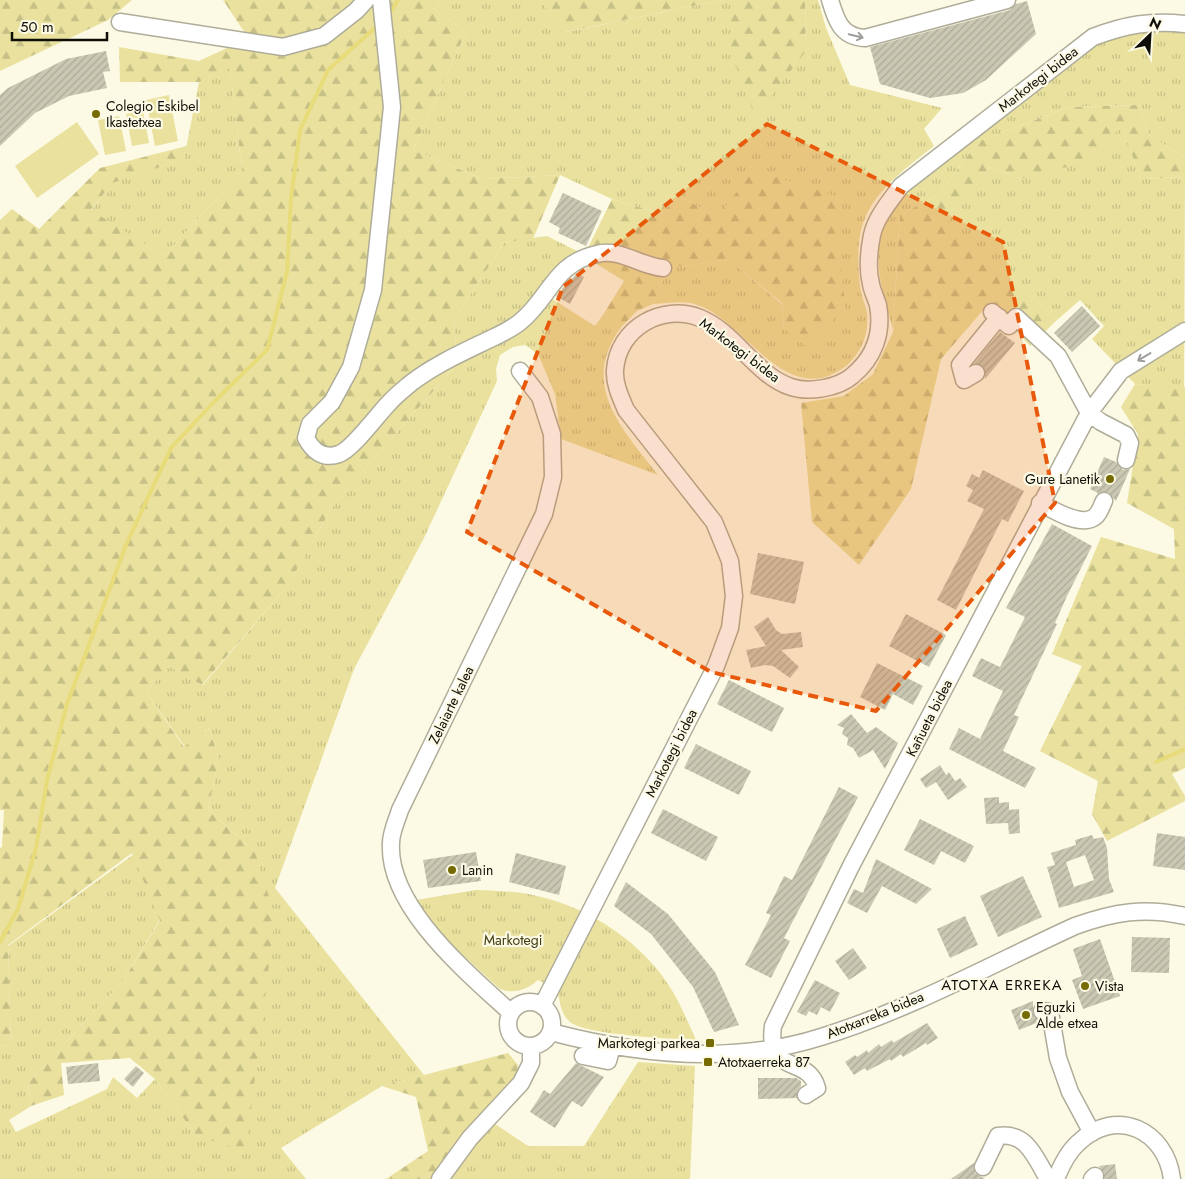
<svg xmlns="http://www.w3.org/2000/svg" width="1185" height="1179" viewBox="0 0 1185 1179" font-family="Jost,sans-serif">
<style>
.grass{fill:url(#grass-tufts)}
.forest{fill:url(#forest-firs)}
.pitch{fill:#e9e19d}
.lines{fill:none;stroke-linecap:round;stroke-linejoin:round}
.stream{stroke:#e8db7a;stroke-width:4}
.building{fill:url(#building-hatch);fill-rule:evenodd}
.minor-casing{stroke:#afad99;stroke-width:19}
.minor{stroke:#fff;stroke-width:16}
.oneway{stroke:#9f9e9c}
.marked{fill:#e8590c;fill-opacity:0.2;stroke:#e8590c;stroke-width:4;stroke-dasharray:10 6;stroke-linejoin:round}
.poi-dot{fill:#766a02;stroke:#fcfae4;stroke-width:2}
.labels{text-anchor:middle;stroke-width:4.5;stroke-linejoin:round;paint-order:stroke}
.street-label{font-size:14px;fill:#0e0d07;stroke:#fcfae4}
.poi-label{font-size:14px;fill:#0e0d07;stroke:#fcfae4;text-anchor:start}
.park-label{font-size:14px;fill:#403b11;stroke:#fcfae4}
.neighbourhood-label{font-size:15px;letter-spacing:1px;fill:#0e0d07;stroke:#fcfae4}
</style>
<defs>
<pattern id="grass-tufts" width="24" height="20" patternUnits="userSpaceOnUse" patternTransform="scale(1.25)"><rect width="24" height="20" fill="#e9e19d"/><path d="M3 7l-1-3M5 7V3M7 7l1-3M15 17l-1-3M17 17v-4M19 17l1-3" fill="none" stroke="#c7c086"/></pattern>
<pattern id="forest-firs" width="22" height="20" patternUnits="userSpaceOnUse" patternTransform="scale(1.25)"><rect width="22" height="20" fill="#e9e19d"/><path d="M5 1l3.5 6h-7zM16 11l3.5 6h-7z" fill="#c7c086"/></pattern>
<pattern id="building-hatch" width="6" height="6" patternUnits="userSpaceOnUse" patternTransform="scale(1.25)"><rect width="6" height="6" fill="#cac8b3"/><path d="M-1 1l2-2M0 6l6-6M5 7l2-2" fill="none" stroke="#acab98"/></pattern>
</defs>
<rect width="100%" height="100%" fill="#fcfae4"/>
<path class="grass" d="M442 0H540L566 32 722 0H731V53L806 52 805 0H818L826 28 850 85 942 108 924 129 934 146C905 169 871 192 861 230 857 248 858 268 860 287 861 295 865 304 867 312 870 338 857 363 833 374 777 400 740 313 691 303 680 301 665 303 653 304L668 268 729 260 782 304 784 329 845 308 717 217 679 196 661 214 612 199 560 175 483 179 413 150 466 32 435 10Z
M1137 31 1185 32V158L1149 135 1138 105 1070 107 979 141 938 195 900 215 893 329C881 287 868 250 892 209 897 201 906 193 913 186L1082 53 1111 37Z
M230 67 242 171 164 256 91 211 112 182 184 159 199 82Z
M1121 124 1141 179 1185 177 1184 388 1135 384 1092 339 1104 326 1080 300 1057 320 947 222 990 167 1021 179Z
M547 236 579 252 538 290 595 326 603 315 622 326C578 384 622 429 658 475L561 439 555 394 538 354 525 345 513 347 500 355 496 369 497 381 423 540 354 669 275 888 424 1075 382 1086 281 1148 306 1179H0V1046L11 1045 8 946 134 854 160 919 123 981 28 1083 31 1106 9 1120 16 1132 107 1089 113 1077 137 1098 155 1079 197 1137 255 852 208 810 219 759 209 728 185 747 146 692 169 666 203 685 288 585 334 504 457 364 454 319 505 242Z
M476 890C497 891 517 891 537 896 591 908 645 944 673 992 682 1008 689 1024 696 1040 673 1039 586 1035 570 1022 561 1014 559 1001 558 990L538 980C527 990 513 994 500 989L446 940 416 900Z
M638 1062 695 1066 690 1179H449L466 1154 492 1122 528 1146H584Z"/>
<path class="forest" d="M0 0H132L108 20 0 71Z
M223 0H359L324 30 284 41 245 33Z
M375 0H442L435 10 466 32 413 150 483 179 560 175 533 239 505 242 454 319 457 364 334 504 288 585 202 685 169 666 146 692 184 747 209 728 219 759 208 810 255 852 275 916 246 1150 197 1137 155 1079 130 1058 61 1063 64 1095 31 1106 28 1083 123 981 160 920 132 853 8 945 11 1045 0 1046V848L2 847 4 810H0V220L12 209 39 229 100 168 187 146 184 159 112 183 91 210 164 256 242 171 230 68 199 82H120L119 47 199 61 229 47 284 54Z
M540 0H722L565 32Z
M731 0H805L806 51 755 117 731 53Z
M1138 105 1149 135 1185 158V177L1141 179 1121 125 1097 159 1021 179 990 167 948 222 1057 320 1030 346 990 302 941 359 911 489 859 565 812 522 801 403 844 396 873 374 893 332 900 215 938 195 979 141 1070 107Z
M754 170 836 196 845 308 807 347 784 329 782 303 729 260 668 268 653 304 637 311 622 326 603 315 624 281 584 256 612 199 661 214 679 196 717 217Z
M1135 384 1185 387V768L1172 774 1185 796V801L1107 841 1092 814 1098 781 1040 751 1082 666 1052 654 1101 537 1175 559 1174 529 1127 503 1138 434 1121 407Z
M508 1053 518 1065 517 1081 433 1179H386L428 1151 416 1097 382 1086Z"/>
<path class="pitch" d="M169 95 178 141 155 146 146 100Z
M143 111 149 143 132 146 126 114Z
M119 116 126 151 105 155 98 120Z
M77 122 99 154 37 198 15 166Z"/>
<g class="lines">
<path class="stream" d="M389 15 398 0
M1156 762 1185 749
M0 942 18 909 36 848 47 780 67 704 126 545 171 448 212 404 267 350 287 272 291 199 300 130 328 70 375 28"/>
</g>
<path class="building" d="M1027 1 1036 34 986 80 963 93 930 98 880 84 870 47 1010 10 1016 4Z
M106 51 110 71 103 72 107 88 69 96 35 113 0 146V95L8 88 66 59Z
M563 193 602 211 586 246 558 233 560 228 549 222Z
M577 273 584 277 570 304 556 296Z
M1082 306 1100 326 1072 352 1054 333Z
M1000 332 1015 343 985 379 984 368 974 363Z
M1104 457 1116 462 1123 470 1130 469 1116 501 1108 492 1098 493 1090 489Z
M983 470 1024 491 1008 522 1002 519 956 610 937 600 984 509 967 501 973 490 966 486 972 474 979 478Z
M1052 524 1092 546 1067 596 1055 623 1057 624 1014 715 1019 717 1003 751 1036 768 1025 788 949 749 959 728 980 739 1003 691 972 676 981 658 1000 667 1025 617 1006 608Z
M758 553 804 562 795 604 750 594Z
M906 614 946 635 929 667 889 646Z
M768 617 776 630 782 634 801 632 803 647 781 650 799 667 790 678 773 666 765 665 751 668 746 650 766 646 754 627Z
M877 663 923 686 913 705 893 694 885 710 860 697Z
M729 680 784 708 772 732 717 704Z
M851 714 867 733 876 727 898 743 885 769 873 750 859 758 853 748 847 745 848 738 842 734 844 728 837 725Z
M696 744 751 771 739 795 684 768Z
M940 765 946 775 949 772 955 781 960 778 967 787 948 800 936 782 926 788 920 779Z
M839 787 858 797 784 938 790 941 771 978 745 965 771 915 766 913 784 876 792 880Z
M999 797V803L1009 802V810L1019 809 1020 833 1009 834 1008 823 986 824 984 798Z
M663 809 718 837 706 861 651 833Z
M920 819 974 846 965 863 941 851 934 865 904 850Z
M1157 833 1185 837V870L1153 866Z
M1092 835 1094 839 1103 837 1107 848 1109 879 1114 892 1059 908 1047 867 1055 865 1051 853 1076 845 1075 840ZM1085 855 1094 880 1074 887 1066 862Z
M476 852 481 881 428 888 423 860Z
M516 853 566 866 559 895 509 882Z
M876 859 932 889 916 904 882 886 867 913 847 903 854 889 863 893Z
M1023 876 1042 917 998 937 980 896Z
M626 882 668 914 715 972 739 1025 714 1032 693 987 651 934 614 906Z
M965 916 978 945 950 958 937 929Z
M1132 937 1170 938 1169 973 1131 972Z
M1100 939 1120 996 1083 1009 1072 980 1082 976 1073 949Z
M853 948 867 968 849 980 835 961Z
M815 980 840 993 830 1012 821 1007 817 1015 809 1011 806 1016 797 1012Z
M1033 1001V1014L1041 1021 1019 1030 1011 1010Z
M927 1023 938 1038 927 1045 926 1043 903 1057 901 1054 891 1061 890 1059 867 1071 865 1068 854 1075 845 1062 855 1055 857 1057 867 1050 868 1053 879 1044 881 1047 892 1040 893 1043Z
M98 1063 100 1081 68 1084 66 1067Z
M576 1063 604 1077 582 1107 572 1101 555 1128 530 1112 544 1090 550 1094Z
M136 1066 144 1073 133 1087 124 1079Z
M758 1078H796L801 1081V1086L797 1091V1098L758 1099Z
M974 1163 975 1173 985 1179H951Z
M1115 1164 1117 1179H1104V1173L1099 1166Z"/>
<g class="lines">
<g class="minor-casing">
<path id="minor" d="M381 0 392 107 373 290 351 367 332 402 310 424 306 438C312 450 323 460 339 454 352 450 378 414 389 403 395 396 404 389 411 383 433 366 459 354 484 342 496 336 509 331 520 322 550 298 554 263 597 254 620 248 640 266 663 268
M830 0C836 20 841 37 865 38L1007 0
M120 22 283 47 324 36 356 11 366 0
M992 312 1009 326 1016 317 1058 356 1089 413 1101 422 1126 435 1130 443 1126 460
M976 373 964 380 960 365 999 317
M1040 503C1053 510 1079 526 1093 518 1099 515 1101 507 1104 501
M508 1024a22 22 0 1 1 44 0a22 22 0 1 1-44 0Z
M542 1006 716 666 730 628 734 596 730 561 714 522 626 410C621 398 614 384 615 370 618 328 662 303 700 318 735 332 755 375 791 387 809 393 838 388 852 376 874 358 883 333 878 305 876 298 872 291 871 284 867 268 869 250 872 235 876 217 890 201 901 186L1093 37C1125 25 1151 20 1185 24
M1042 1011 1050 1012 1058 1058 1070 1092 1092 1133
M511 1013C468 973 387 907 391 843 391 832 397 820 400 810L544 514 553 477 552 434 540 397 520 371
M551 1032C638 1055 733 1065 821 1037 909 1010 992 964 1075 926 1114 912 1144 907 1185 916
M583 1056 608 1061 612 1047
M806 1095 817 1088C808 1054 766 1077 773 1026L851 866 1089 413 1121 371 1185 331
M983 1167 998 1136C1027 1132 1035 1157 1048 1179
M440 1179 470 1138 521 1083 531 1063V1046
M1056 1179C1061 1166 1068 1152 1078 1143 1116 1106 1166 1130 1172 1179
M1092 1179 1095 1176"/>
</g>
<use href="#minor" class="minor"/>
</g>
<defs><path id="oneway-shaft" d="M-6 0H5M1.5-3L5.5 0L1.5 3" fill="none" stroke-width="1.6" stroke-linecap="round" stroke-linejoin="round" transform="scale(1.25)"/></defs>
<g class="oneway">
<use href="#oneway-shaft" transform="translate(856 36) rotate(14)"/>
<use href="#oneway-shaft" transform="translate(1144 357) rotate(149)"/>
</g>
<path class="marked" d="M767 124 1003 242 1055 503 876 711 711 672 467 532 563 287Z"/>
<g class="poi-dot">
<circle cx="96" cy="114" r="5"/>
<circle cx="1110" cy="479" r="5"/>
<circle cx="452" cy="870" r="5"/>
<circle cx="1085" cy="986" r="5"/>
<circle cx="1026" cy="1015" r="5"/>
<rect x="705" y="1038" width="10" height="10" rx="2.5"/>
<rect x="703" y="1057" width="10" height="10" rx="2.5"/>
</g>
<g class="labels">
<g class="street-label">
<text transform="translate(1038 79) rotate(-38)" y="5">Markotegi bidea</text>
<text transform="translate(740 350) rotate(37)" y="5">Markotegi bidea</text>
<text transform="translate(451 705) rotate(-64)" y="5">Zelaiarte kalea</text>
<text transform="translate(929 718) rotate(-63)" y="5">Kañueta bidea</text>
<text transform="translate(671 753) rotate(-63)" y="5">Markotegi bidea</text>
<text transform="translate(875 1015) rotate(-22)" y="5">Atotxarreka bidea</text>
</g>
<g class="poi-label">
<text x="106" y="111">Colegio Eskibel<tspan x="106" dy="16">Ikastetxea</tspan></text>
<text x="1100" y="484" text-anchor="end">Gure Lanetik</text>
<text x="462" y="875">Lanin</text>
<text x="1095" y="991">Vista</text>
<text x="1036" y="1012">Eguzki<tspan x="1036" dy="16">Alde etxea</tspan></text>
<text x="700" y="1048" text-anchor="end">Markotegi parkea</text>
<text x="718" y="1067">Atotxaerreka 87</text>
</g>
<g class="park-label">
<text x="513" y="945">Markotegi</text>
</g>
<g class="neighbourhood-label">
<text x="1002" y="990">ATOTXA ERREKA</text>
</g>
</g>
<g transform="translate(1150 35) rotate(25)" stroke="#fcfae4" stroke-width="4" paint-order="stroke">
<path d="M0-4L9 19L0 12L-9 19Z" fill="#0e0d07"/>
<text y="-8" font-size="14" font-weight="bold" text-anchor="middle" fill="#0e0d07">N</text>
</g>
<path d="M12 32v8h95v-8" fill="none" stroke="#0e0d07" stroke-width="2.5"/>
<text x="20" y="32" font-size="15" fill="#0e0d07" stroke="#fcfae4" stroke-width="4" paint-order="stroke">50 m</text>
</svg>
